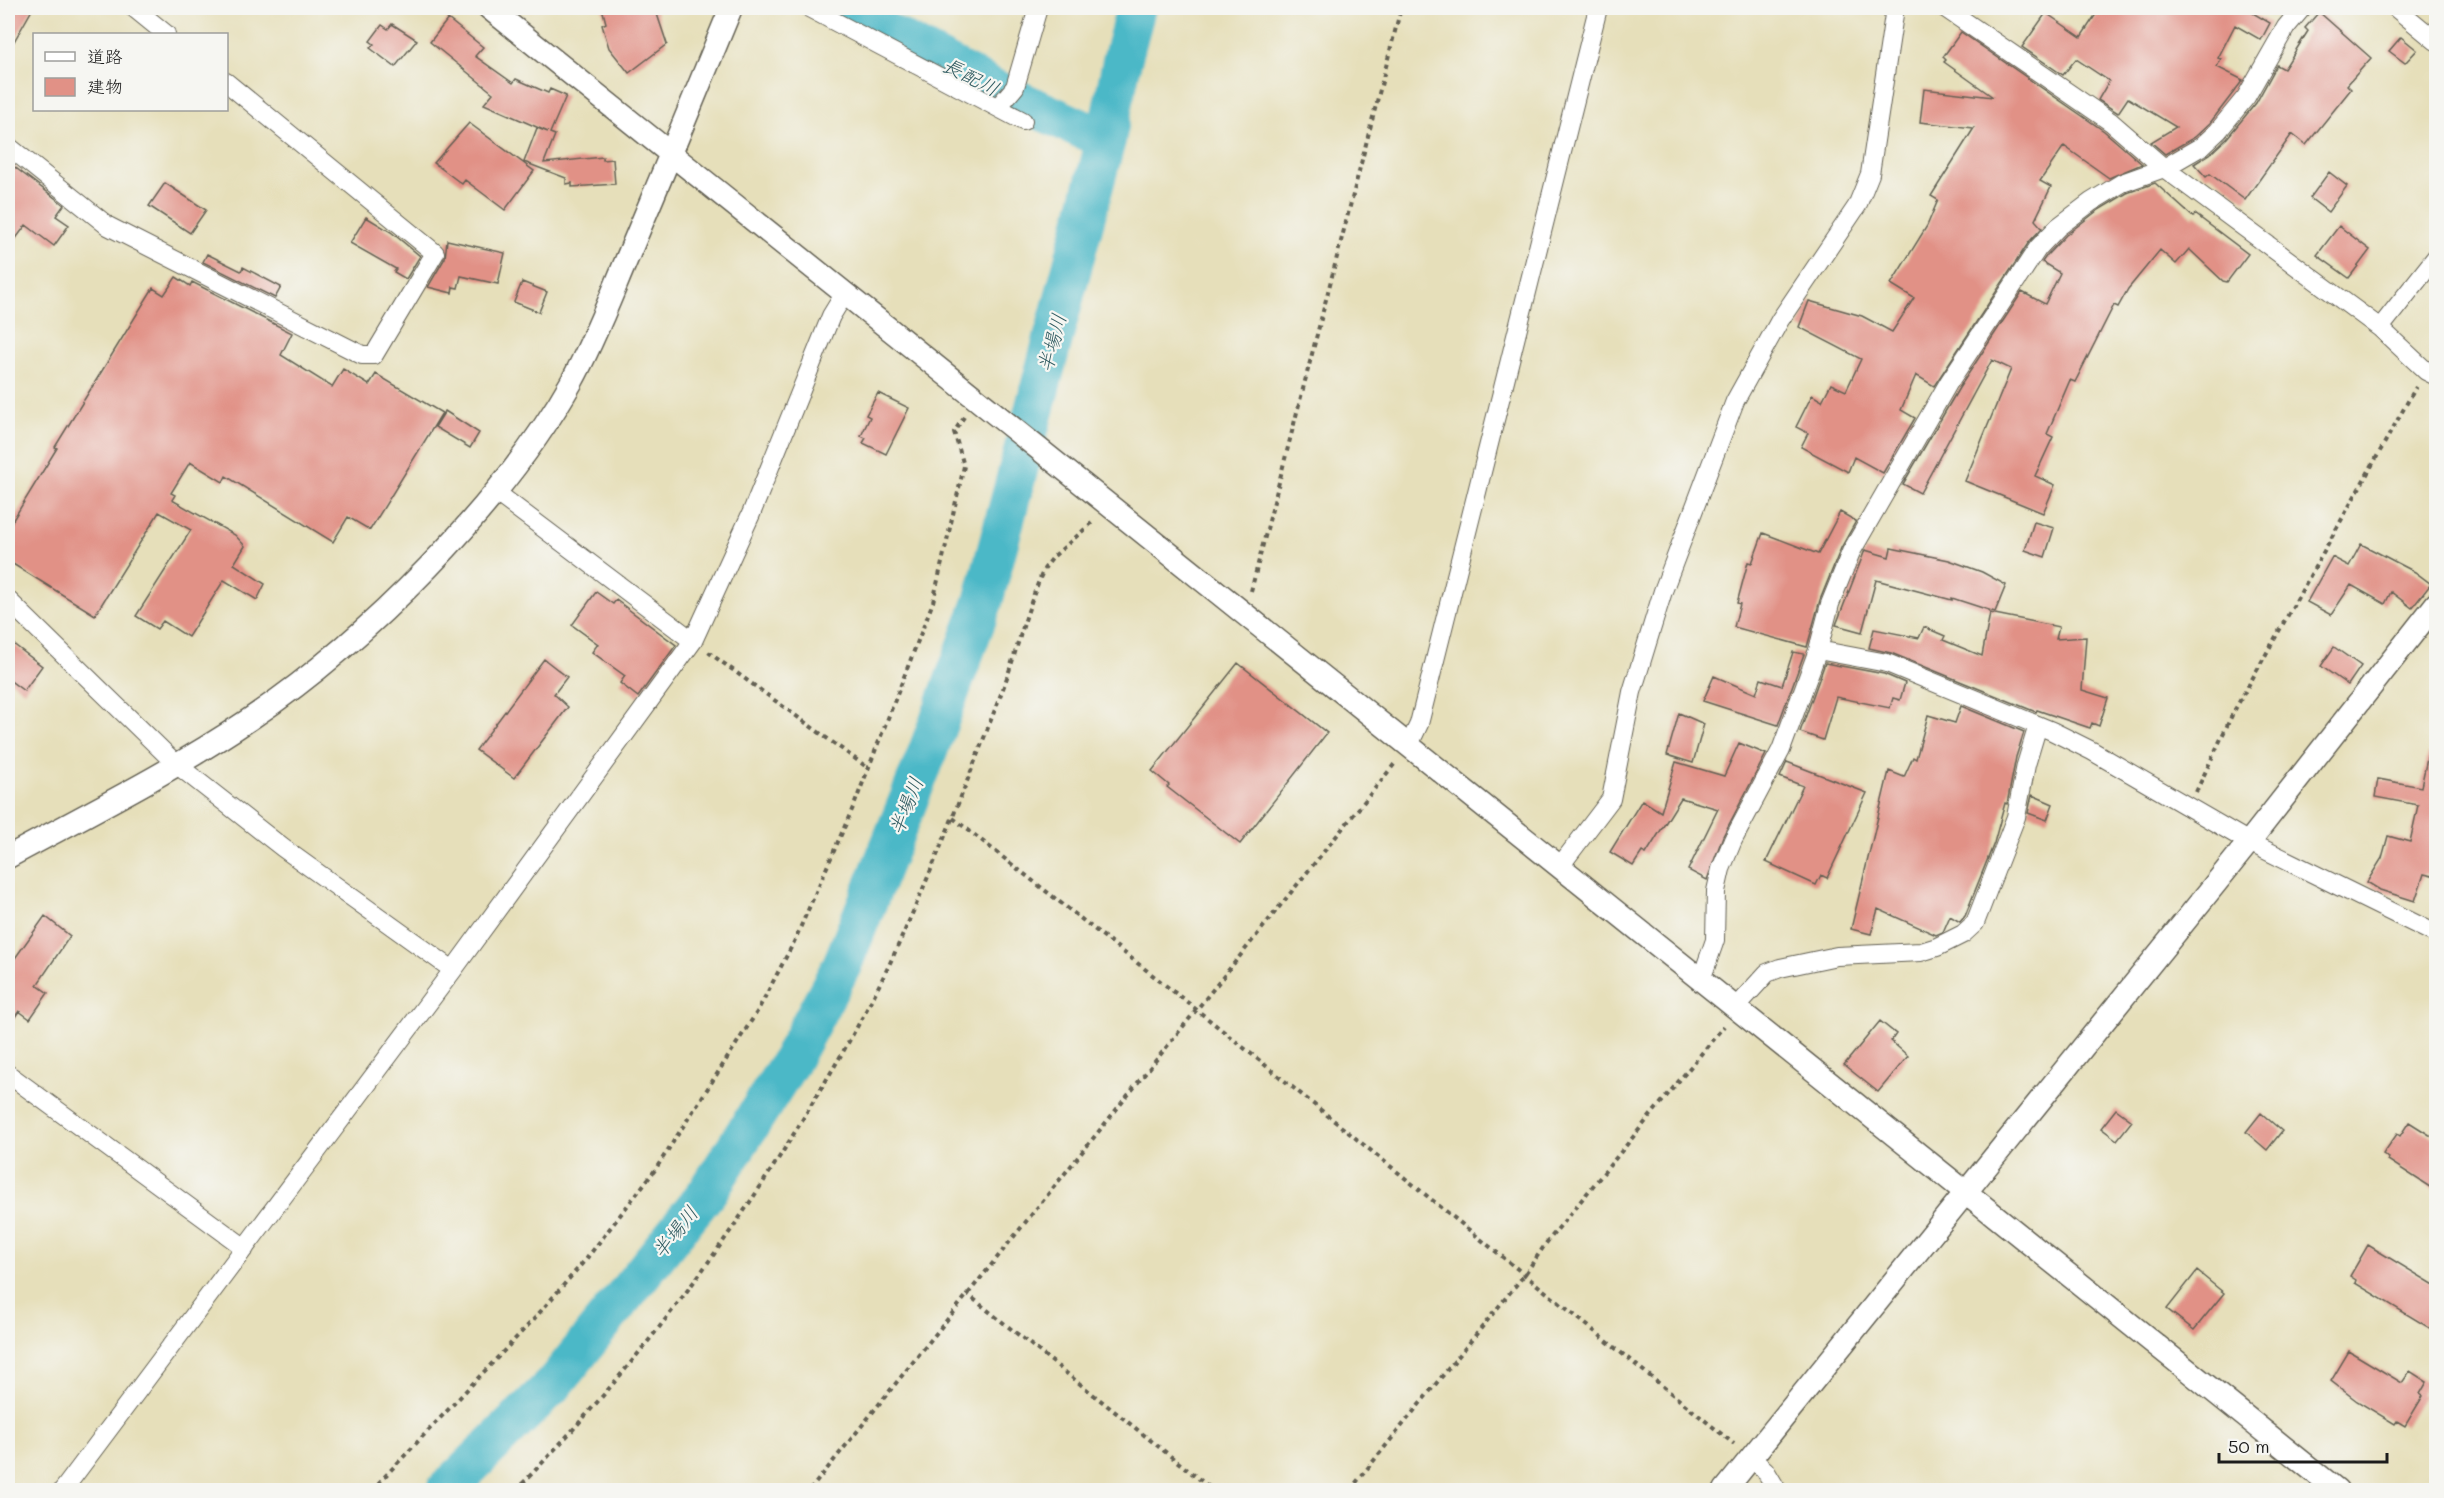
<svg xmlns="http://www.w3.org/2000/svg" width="2444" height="1498" viewBox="0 0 2444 1498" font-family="Mali,'Klee One',sans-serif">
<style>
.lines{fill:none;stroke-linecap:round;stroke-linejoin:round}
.river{stroke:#4bb8c7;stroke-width:40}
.building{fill:#e19186}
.minor-casing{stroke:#636053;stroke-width:20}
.tertiary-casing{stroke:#636053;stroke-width:25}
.path{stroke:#636053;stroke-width:4;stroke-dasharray:4.5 4.5;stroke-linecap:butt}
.minor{stroke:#fff;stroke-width:18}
.tertiary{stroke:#fff;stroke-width:22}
.labels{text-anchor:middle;stroke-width:4.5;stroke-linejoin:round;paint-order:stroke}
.water-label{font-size:20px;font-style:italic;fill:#2f5a60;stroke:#f6f6f2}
</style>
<rect width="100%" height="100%" fill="#f6f6f2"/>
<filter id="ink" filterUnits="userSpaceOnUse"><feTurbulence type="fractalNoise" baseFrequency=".0167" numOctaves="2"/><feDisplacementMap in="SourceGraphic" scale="12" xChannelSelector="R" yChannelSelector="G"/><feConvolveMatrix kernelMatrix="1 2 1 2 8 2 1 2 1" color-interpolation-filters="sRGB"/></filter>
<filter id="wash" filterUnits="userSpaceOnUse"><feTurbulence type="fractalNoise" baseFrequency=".008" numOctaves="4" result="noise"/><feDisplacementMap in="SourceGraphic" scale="24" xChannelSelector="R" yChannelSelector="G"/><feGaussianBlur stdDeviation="1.35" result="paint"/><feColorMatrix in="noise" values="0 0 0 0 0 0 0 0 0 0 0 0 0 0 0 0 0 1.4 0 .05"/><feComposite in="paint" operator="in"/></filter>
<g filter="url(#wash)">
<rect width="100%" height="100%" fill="#e6dfba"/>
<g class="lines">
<path class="river" d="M840 8 996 90 1106 140
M446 1490 554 1384 708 1191 790 1062 842 965 925 759 983 602 1106 140 1122 61 1136 8"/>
</g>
<g id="blocks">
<path class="building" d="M8 8H33L8 52Z
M602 8H655L667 44 629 73 609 48 602 25 606 23Z
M2100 8H2252L2251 12 2270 23 2261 40 2235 25 2218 58 2221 59 2217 67 2243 80 2210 123 2195 137 2165 154 2151 142 2176 127 2128 98 2118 113 2098 100 2109 81 2076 59 2063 75 2022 47 2046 13 2081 37Z
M2319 12 2371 58 2347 85 2351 89 2306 145 2292 134 2245 200 2210 174 2206 177 2194 164 2210 154 2227 138 2256 103 2277 65 2284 69 2308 31 2305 28Z
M448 19 483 47 475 56 513 83 516 79 548 93 550 89 566 96 550 133 555 135 544 163 603 157V160L613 159 615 184 572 187V183L566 184V178L524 162 537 128 548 132 484 104 493 93 430 42Z
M392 24 417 40 395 67 370 48 374 44 370 41 382 25 388 29Z
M1961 32 2104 131 2142 164 2109 178 2064 146 2040 181 2051 187 2035 220 2042 228 2029 242 1934 386 1916 375 1901 410 1915 418 1883 473 1854 457 1848 472 1801 447 1808 433 1796 427 1812 395 1822 401 1831 384 1846 391 1861 359 1799 327 1809 301 1862 316 1892 332 1914 298 1891 284 1927 226 1938 200 1931 196 1974 128 1920 122 1924 89 1993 97 1944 62 1946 60 1943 57Z
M2401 37 2417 50 2405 63 2389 51Z
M469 123 534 171 505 210 465 180 462 184 434 163Z
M8 162 64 205 56 216 69 225 54 246 26 225 8 249Z
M2329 172 2347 186 2328 212 2310 198Z
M165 183 206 210 190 233 149 206Z
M2155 183 2193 217 2195 214 2248 254 2227 282 2223 281 2189 249 2176 264 2160 250 2128 289 2118 307 2114 305 2075 382 2070 380 2047 434 2053 437 2035 476 2055 485 2043 513 1965 481 2011 369 1992 360 1920 493 1903 484 1959 388 2022 292 2045 304 2060 273 2042 262 2047 255 2066 235 2097 211 2127 193Z
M366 217 391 232 420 256 406 279 394 272 396 269 350 243Z
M2339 226 2370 250 2349 278 2317 255Z
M447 240 505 253 498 284 461 276 458 288 453 287 452 293 428 287 445 258Z
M207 254 241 271 243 267 281 287 275 298 203 262Z
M176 277 190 286 192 282 292 333 281 355 332 387 343 369 369 385 376 374 442 413 370 530 348 517 333 542 226 476 223 482 190 462 171 493 175 495 172 500 235 535 245 546 234 564 265 584 257 600 224 580 188 637 163 621 157 629 136 616 191 530 159 512 95 615 8 561V528L57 448 55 447 153 288 164 295Z
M522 282 547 292 539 312 514 302Z
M878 393 909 408 886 454 863 443 866 438 861 436 870 417 866 415Z
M445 411 479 433 470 448 435 427Z
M1840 512 1856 521 1841 548 1820 600 1807 647 1734 627 1740 604 1737 603 1748 562 1752 563 1763 533 1818 554Z
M2034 522 2054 528 2045 557 2025 550Z
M2361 544 2415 572 2431 584 2412 608 2391 592 2385 604 2351 585 2331 615 2307 602 2332 557 2349 566Z
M1891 548 1949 560 1982 572 2006 585 1995 612 1952 598V600L1876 580 1862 632 1836 625 1865 550 1889 557Z
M596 592 613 604 616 600 676 645 638 697 620 683 625 676 592 652 598 644 572 625Z
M1990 613 2059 627 2056 639 2086 637 2082 690 2108 698 2099 726 2092 723 2090 728 2037 710 2036 712 1891 653 1869 648 1874 629 1919 638 1924 627 1945 636 1943 640 1982 656Z
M8 640 42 666 24 691 8 679Z
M2334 647 2361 666 2348 685 2321 666Z
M1793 652 1804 654 1778 725 1703 701 1714 676 1756 694 1761 679 1782 686Z
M544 659 567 677 554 694 568 707 514 778 476 750Z
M1238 663 1327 733 1240 844 1167 787 1169 785 1152 771Z
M1825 663 1884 674 1905 683 1900 700 1893 698 1890 708 1836 697 1823 740 1800 732Z
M1961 706 2024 732 2016 757 2007 804 2005 803 1994 843 1965 916 1960 922 1950 916 1943 932 1936 935 1878 909 1871 934 1851 929 1889 771 1904 777 1913 757 1916 759 1928 715 1955 723Z
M1679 713 1704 724 1693 763 1667 755Z
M1739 743 1766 754 1723 836 1707 880 1688 870 1718 809 1681 798 1646 854 1642 852 1633 866 1610 852 1642 800 1661 812 1676 762 1724 776Z
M2428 754H2436V877L2424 874 2415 901 2380 890 2367 882 2382 858 2388 836 2410 842 2418 805 2375 797 2378 779 2421 787Z
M1787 762 1867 793 1827 878 1821 875 1816 885 1766 862 1803 786 1780 777Z
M2032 795 2053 804 2047 820 2028 813Z
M45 916 70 936 37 985 48 993 30 1019 19 1011 8 1027V968Z
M1880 1021 1896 1034 1891 1041 1908 1056 1878 1092 1844 1065Z
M2116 1109 2132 1121 2117 1140 2101 1128Z
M2261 1113 2282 1131 2267 1150 2246 1132Z
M2409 1122 2436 1139V1191L2388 1160 2389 1158 2383 1154 2397 1134 2400 1136Z
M2368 1245 2436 1286V1332L2355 1283 2356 1280 2350 1276Z
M2197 1271 2224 1293 2194 1330 2167 1309Z
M2349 1351 2402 1383 2410 1371 2427 1382 2420 1394 2423 1396 2405 1426 2397 1421 2395 1424 2357 1401 2331 1381Z"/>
</g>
</g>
<g filter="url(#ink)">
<use href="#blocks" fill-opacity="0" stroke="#636053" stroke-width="1.5"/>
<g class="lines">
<g class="minor-casing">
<path id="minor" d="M134 8 166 34
M809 8 1023 121
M1945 8 2111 122 2164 168 2380 328 2426 371 2436 376
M2396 8 2436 41
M998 107 1015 87 1038 8
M8 146 108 226 362 355H374L435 253 226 82
M2380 328 2436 257
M494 491 693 641
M8 600 176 764 283 848 453 970
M1818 650 1887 663 2052 731 2092 751 2249 842 2436 934
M1409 745 1419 724 1598 8
M1560 866 1611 799 1632 692 1663 591 1735 401 1780 320 1857 206 1870 174 1895 8
M1701 980 1715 940 1716 891 1721 869 1733 840 1781 750 1818 650 1830 604 1851 552 1949 382 2038 248 2058 227 2091 202 2122 183 2164 168 2202 146 2218 131 2246 97 2286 27 2302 8
M1735 1008 1767 973 1780 968 1837 956 1921 952 1937 947 1963 934 1975 923 2016 817 2026 765 2038 725
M8 1074 245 1248
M1751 1458 1765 1470 1777 1490
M63 1490 453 970 693 641 751 514 831 316 845 293"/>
</g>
<g class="tertiary-casing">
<path id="tertiary" d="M489 8 2337 1490
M8 857C89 813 173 771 250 719 366 641 503 504 572 381 595 339 612 293 631 249 665 169 698 88 731 8
M1725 1490 2249 842 2436 604"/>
</g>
<path class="path" d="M1251 591 1401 8
M708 652 868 768
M2196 792 2233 713 2416 387
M953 818 1197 1010 1734 1444
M966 1293 1213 1490
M372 1490 534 1319 587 1258 655 1170 757 1012 794 942 855 803 933 602 964 466 954 432 964 417
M516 1490C631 1373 729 1244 813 1102 843 1053 872 1003 896 950 935 864 970 775 1004 686 1018 647 1027 607 1044 569L1054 556 1094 521
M810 1490 1396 762
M1350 1490 1525 1274 1547 1242 1724 1026"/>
<use href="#minor" class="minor"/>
<use href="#tertiary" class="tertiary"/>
</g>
</g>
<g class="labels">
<g class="water-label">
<text transform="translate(971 77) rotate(27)" y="7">長配川</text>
<text transform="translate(1052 343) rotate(-75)" y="7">半場川</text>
<text transform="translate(906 806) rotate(-68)" y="7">半場川</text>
<text transform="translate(675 1232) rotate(-51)" y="7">半場川</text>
</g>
</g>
<rect width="2444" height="1498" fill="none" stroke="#f6f6f2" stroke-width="30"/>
<rect x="33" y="33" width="195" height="78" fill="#f6f6f2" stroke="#9f9f9c" stroke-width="1.5"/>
<rect x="45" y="52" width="30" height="9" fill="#ffffff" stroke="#9f9f9c" stroke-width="1.5"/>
<text x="87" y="63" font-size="18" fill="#1c1c1c">道路</text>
<rect x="45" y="78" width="30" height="18" fill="#e19186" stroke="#9f9f9c" stroke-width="1.5"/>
<text x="87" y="93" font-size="18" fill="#1c1c1c">建物</text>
<path d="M2219 1453v9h168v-9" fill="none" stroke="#1c1c1c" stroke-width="3"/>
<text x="2228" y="1453" font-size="18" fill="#1c1c1c" stroke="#f6f6f2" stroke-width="4.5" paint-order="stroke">50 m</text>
</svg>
